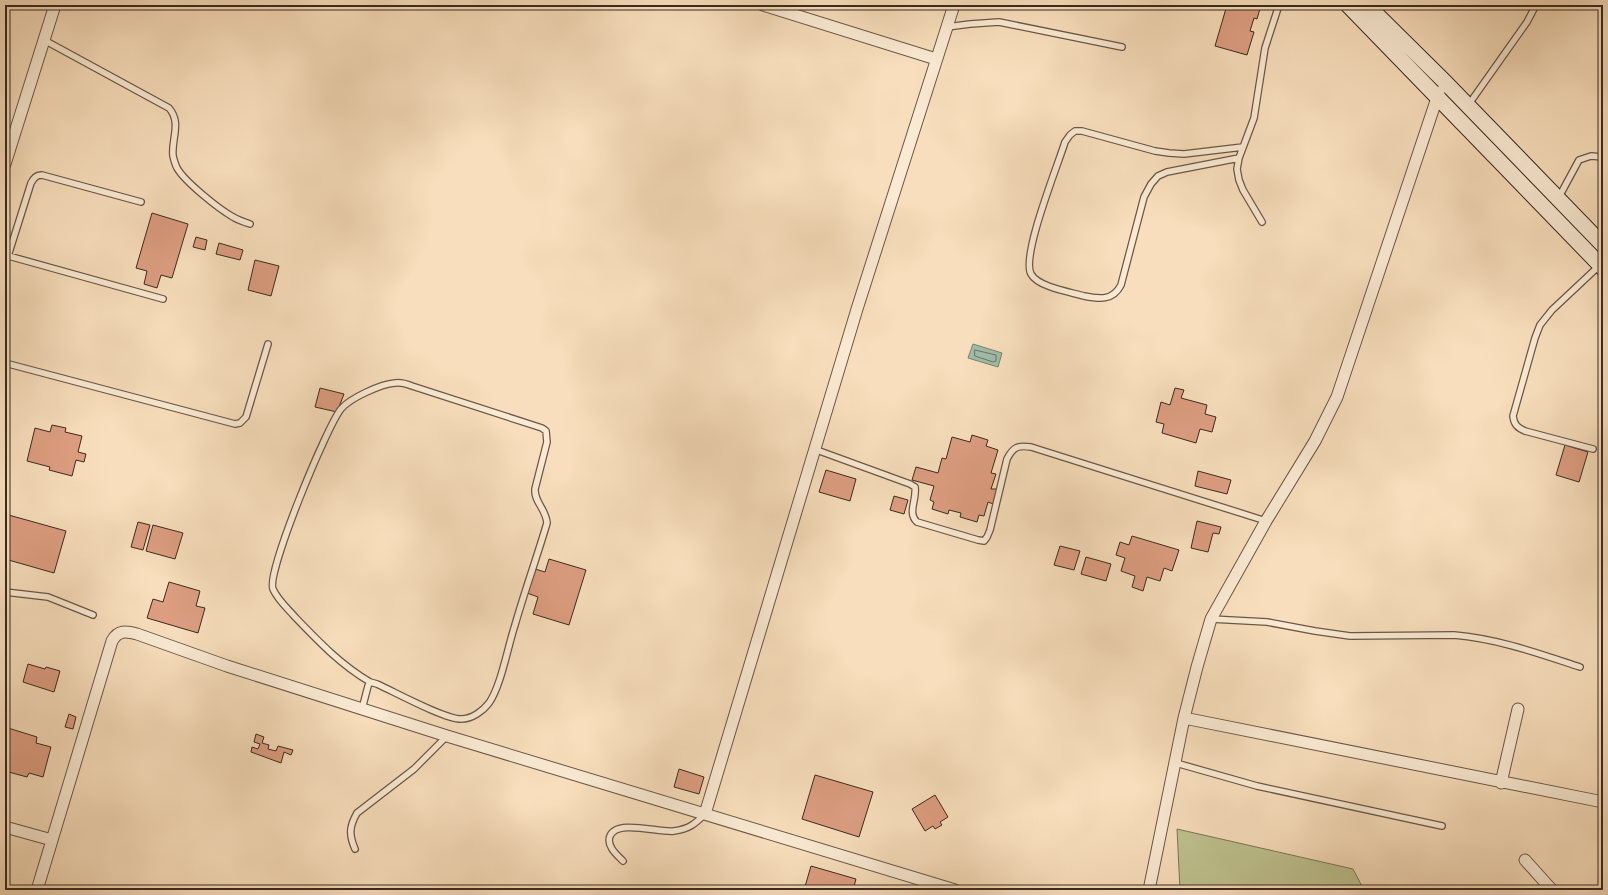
<svg xmlns="http://www.w3.org/2000/svg" width="1608" height="895" viewBox="0 0 1608 895" font-family="'Gentium Book Plus',serif">
<style>
.green{fill:#bec18f;stroke:#7c7657}
.water{fill:#9fbdab;stroke:#778273}
.lines{fill:none;stroke-linecap:round;stroke-linejoin:round}
.shore{stroke:#6c7465;stroke-width:1}
.building{fill:#dd9e81;stroke:#3a2a1f}
.lane-casing{stroke:#6a5746;stroke-width:8}
.street-casing{stroke:#6a5746;stroke-width:13}
.secondary-casing{stroke:#3a2a1f;stroke-width:17}
.lane{stroke:#faead3;stroke-width:5.5}
.street{stroke:#faead3;stroke-width:11}
.secondary{stroke:#faead3;stroke-width:15}
</style>
<rect width="100%" height="100%" fill="#f8debc"/>
<filter id="stains"><feTurbulence type="fractalNoise" baseFrequency=".005" numOctaves="4"/><feColorMatrix values="0 0 0 0 .2 0 0 0 0 .09 0 0 0 0 .02 0 0 0 .5 -.17"/></filter>
<radialGradient id="worn" r=".72"><stop offset=".6" stop-color="#630" stop-opacity="0"/><stop offset="1" stop-color="#630" stop-opacity=".3"/></radialGradient>
<path class="green" d="M1177 829 1353 869 1364 890H1180Z"/>
<path class="water" d="M973 344 1002 353 998 367 968 358Z"/>
<g class="lines">
<path class="shore" d="M975 350 996 355V361L993 362 975 356Z"/>
</g>
<path class="building" d="M1227 5H1261L1257 19 1254 18 1250 31 1254 32 1247 55 1215 46Z
M152 213 188 224 172 278 161 275 157 288 144 284 147 271 136 268Z
M196 237 207 240 205 250 193 247Z
M219 243 243 250 240 260 216 254Z
M255 260 279 266 271 296 248 290Z
M320 388 344 394 337 412 315 407Z
M1175 388 1184 390 1181 398 1207 405 1205 414 1216 417 1212 432 1200 429 1196 443 1162 433 1164 424 1156 422 1161 402 1170 405Z
M52 425 66 428 65 432 82 436 78 452 86 454 84 462 76 460 72 476 49 470 50 467 27 461 35 428 50 432Z
M972 435 988 440 986 446 998 450 991 473 996 474 991 489H997L993 504 988 502 984 516 979 515 977 522 960 517 961 513 949 510 948 514 932 509 934 502 930 500 934 486 912 480 916 467 938 473 942 458 946 459 952 437 970 442Z
M1565 445 1588 452 1579 482 1556 475Z
M826 470 856 479 850 501 819 492Z
M1198 471 1231 480 1227 494 1195 486Z
M894 496 908 500 904 514 890 510Z
M5 514 66 531 54 573 5 559Z
M1197 521 1221 527 1219 534 1213 533 1208 552 1191 548Z
M138 522 150 525 143 550 131 547Z
M153 525 183 533 175 559 146 551Z
M1132 536 1179 550 1172 571 1164 568 1160 581 1147 577 1143 591 1132 587 1135 576 1121 571 1125 558 1116 555 1120 542 1129 545Z
M1060 546 1080 551 1074 570 1054 565Z
M1086 557 1111 564 1106 581 1081 574Z
M549 559 586 570 569 625 533 614 538 597 527 593 535 569 545 572Z
M169 582 200 591 196 606 205 608 198 633 147 618 153 599 163 602Z
M28 664 45 669 46 667 60 671 54 692 23 682Z
M69 714 76 717 73 729 65 727Z
M5 727 37 737 36 743 51 747 43 777 29 773 27 777 5 771Z
M256 734 264 737 262 743 269 745 268 749 276 751 278 746 293 750 291 755 284 752 281 763 251 752 252 747 258 749 260 744 254 742Z
M679 769 704 777 699 794 674 787Z
M815 775 873 792 859 837 802 819Z
M935 795 948 817 940 822 942 825 935 829 933 826 925 831 912 809Z
M811 866 856 879 853 890H804Z"/>
<g class="lines">
<g class="lane-casing">
<path id="lane" d="M947 27 970 24 999 22 1122 47
M44 40 169 108C182 123 171 139 173 156 174 160 175 164 177 168 185 182 219 209 233 217 238 220 244 222 250 224
M1469 104 1527 22 1536 5
M1239 158 1167 172 1158 176 1151 184 1144 197 1121 285C1113 301 1099 299 1084 296 1070 292 1038 287 1031 274 1021 256 1058 165 1065 142L1070 135 1075 131H1082L1155 151 1169 153 1184 154 1243 147
M1559 197 1579 160 1591 156 1603 157
M1262 222 1243 190 1239 180 1237 169 1239 158 1254 118 1265 48 1279 5
M5 255 163 299
M8 256 31 183C34 178 36 175 42 175L141 202
M5 363 235 424 240 423 246 417 268 344
M814 449 910 484 915 487C917 500 907 513 917 522L978 540 984 541 987 537 990 530 1007 459C1013 447 1018 445 1031 447L1266 521
M1593 449 1525 431C1518 428 1514 425 1513 416L1535 338 1540 325 1552 310 1600 265
M5 592 48 597 93 615
M1211 619 1267 622 1315 631 1350 636 1454 635C1499 639 1537 653 1580 667
M362 709 368 686 370 682 377 684C395 692 444 719 461 719 472 719 483 711 489 703 501 686 508 646 515 625 525 590 537 557 547 523 546 509 534 502 535 489L547 442 546 431 542 428 412 386C407 384 401 382 395 383 381 384 350 398 341 409 327 426 266 573 273 589 277 599 288 609 295 617 319 642 341 665 370 682
M1176 763 1257 786 1442 826
M355 849C349 835 349 827 357 813L414 769 447 736
M623 861C617 855 606 846 610 836 617 819 659 833 674 831 689 829 695 824 705 814"/>
</g>
<g class="street-casing">
<path id="street" d="M763 5 936 59
M5 164 55 5
M1184 718 1603 802
M1501 783 1518 709
M705 814 857 309 954 5
M5 827 52 840
M1525 860 1552 890
M37 890 112 641C118 630 126 631 137 634L227 666 447 736 955 890
M1149 890 1184 718 1197 667 1211 619 1266 521 1315 441 1337 397 1439 92"/>
</g>
<g class="secondary-casing">
<path id="secondary" d="M1348 5 1603 268
M1367 5 1444 81 1603 245"/>
</g>
<use href="#lane" class="lane"/>
<use href="#street" class="street"/>
<use href="#secondary" class="secondary"/>
</g>
<rect width="1608" height="895" fill="none" stroke="#f8debc" stroke-width="20"/>
<rect x="6" y="6" width="1596" height="883" fill="none" stroke="#3a2a1f" stroke-width="2"/>
<rect x="10" y="10" width="1588" height="875" fill="none" stroke="#3a2a1f"/>
<rect width="100%" height="100%" filter="url(#stains)"/>
<rect width="100%" height="100%" fill="url(#worn)"/>
</svg>
